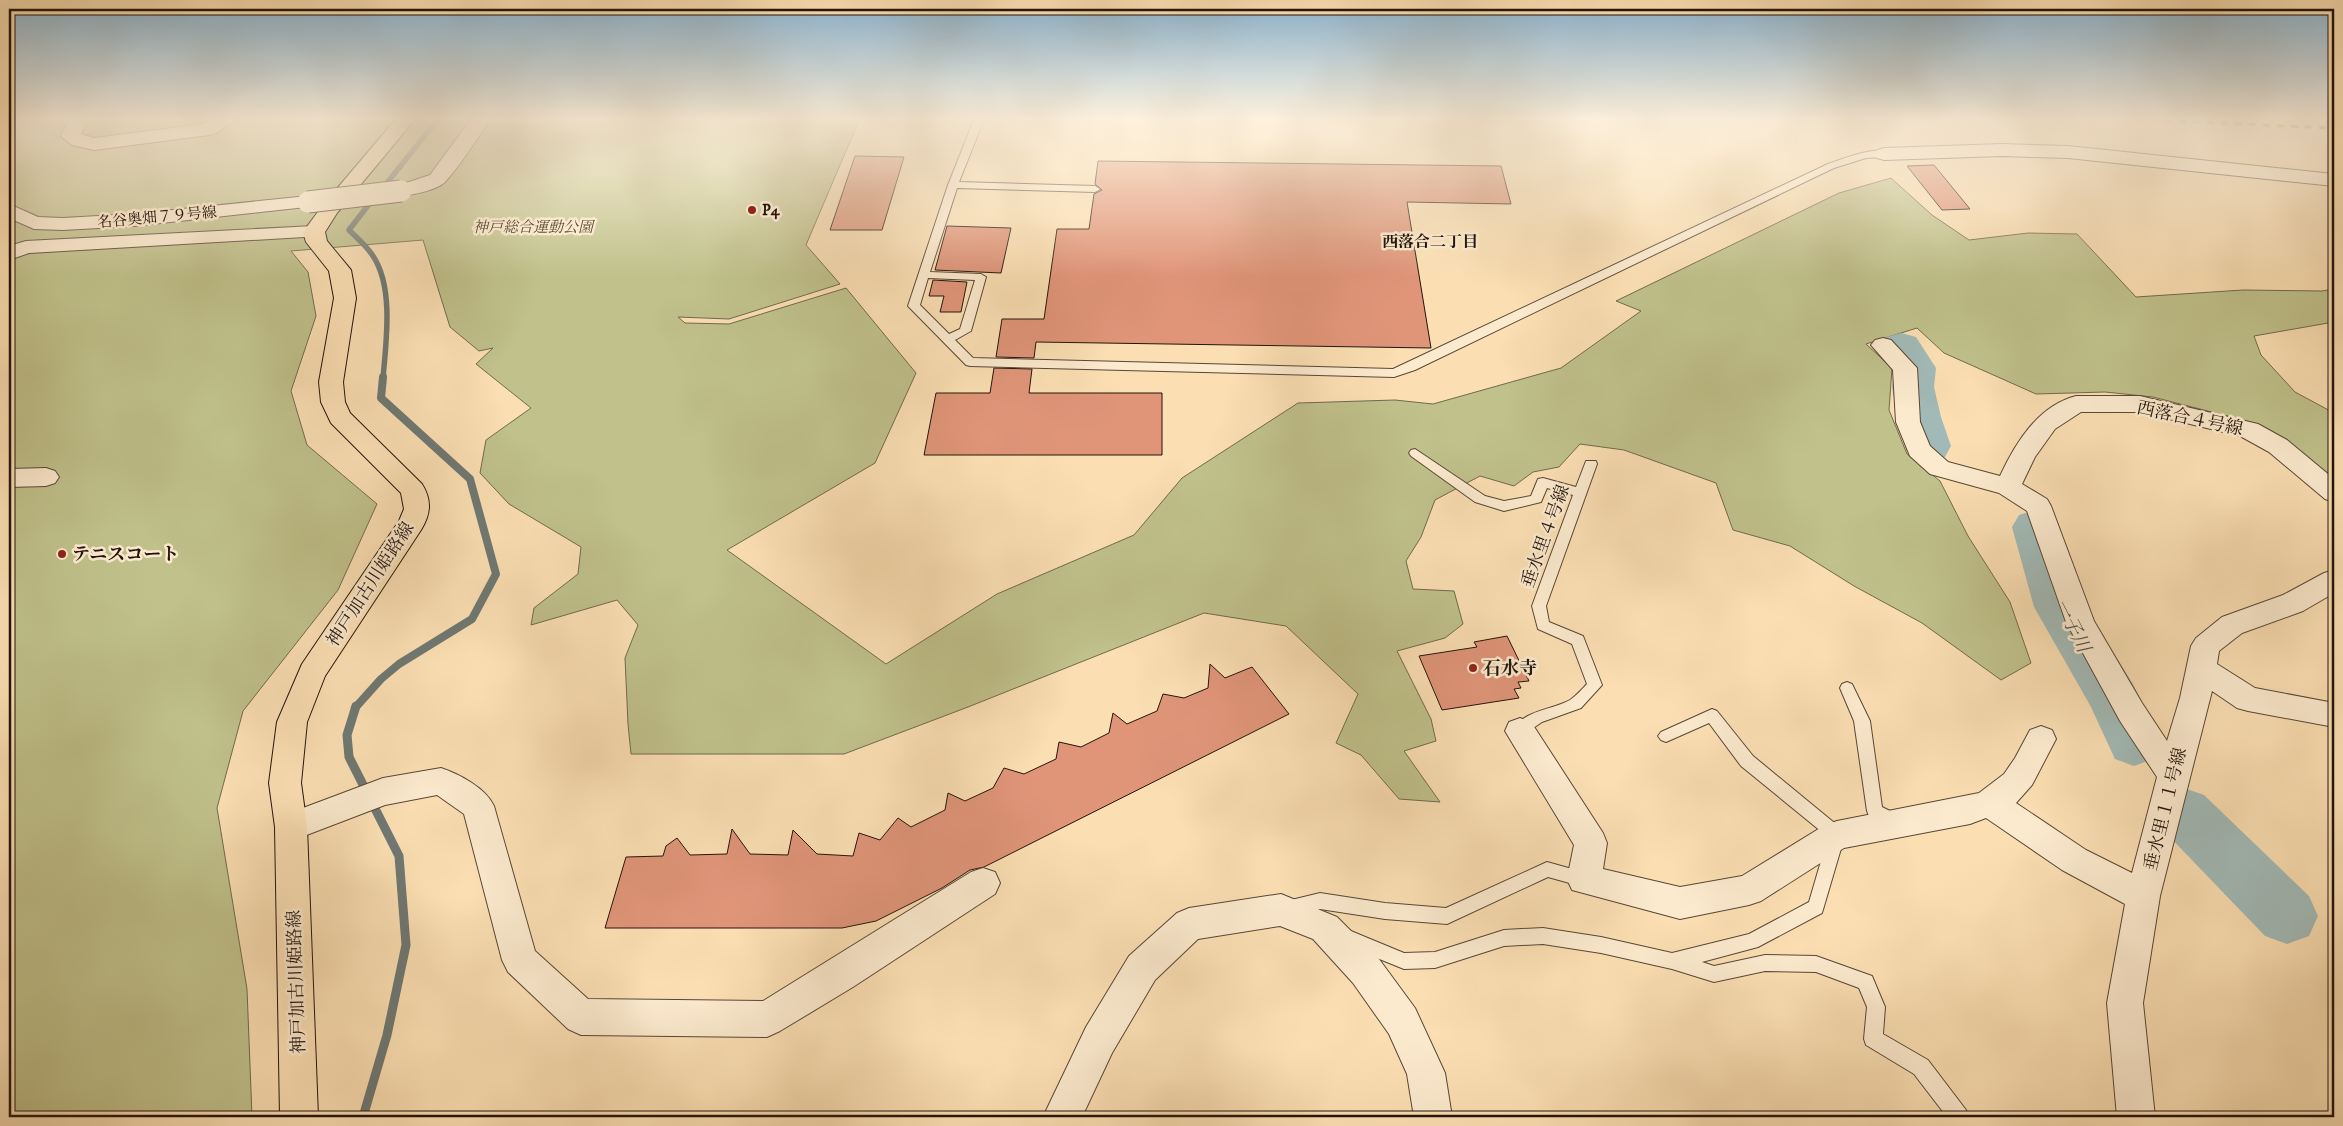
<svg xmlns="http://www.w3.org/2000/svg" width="2343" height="1126" viewBox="0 0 2343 1126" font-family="'IM FELL DW Pica','Noto Serif JP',serif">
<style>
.green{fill:#c0c18b;stroke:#716a4c}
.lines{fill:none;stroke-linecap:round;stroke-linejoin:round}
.stream-far2{stroke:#6f7873;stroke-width:5.5}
.stream-far1{stroke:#6f7873;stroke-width:8}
.stream{stroke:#6f7873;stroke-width:9}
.river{fill:#a2bab7;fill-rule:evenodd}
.building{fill:#e09579;stroke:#22140d}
.lane-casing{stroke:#584736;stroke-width:2}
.street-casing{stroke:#584736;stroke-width:2}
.primary-casing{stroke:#22140d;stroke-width:2}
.lane{fill:#fceace;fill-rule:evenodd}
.street{fill:#fceace;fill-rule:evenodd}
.primary{fill:#fbdfb3;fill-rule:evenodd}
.rail{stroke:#22140d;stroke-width:3;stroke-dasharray:7 7;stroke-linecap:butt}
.street-bridge-casing{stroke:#584736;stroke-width:23;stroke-linecap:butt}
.street-bridge{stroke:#fceace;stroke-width:21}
.poi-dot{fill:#8f2418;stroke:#fceace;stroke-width:2}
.labels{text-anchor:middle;stroke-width:5;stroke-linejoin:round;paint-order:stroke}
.far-poi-label{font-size:15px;font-weight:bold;fill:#22140d;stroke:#fceace;text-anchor:start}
.far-street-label{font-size:15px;fill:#22140d;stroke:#fceace}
.far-park-label{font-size:15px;font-style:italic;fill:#595139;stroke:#fceace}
.far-neighbourhood-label{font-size:16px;font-weight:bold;fill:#22140d;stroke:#fceace}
.street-label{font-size:18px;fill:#22140d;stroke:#fceace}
.poi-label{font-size:18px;font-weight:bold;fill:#22140d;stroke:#fceace;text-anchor:start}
.water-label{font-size:19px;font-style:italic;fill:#4f4e48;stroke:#fceace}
</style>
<rect width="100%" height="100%" fill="#fbdfb3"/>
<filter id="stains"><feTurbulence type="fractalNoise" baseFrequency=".004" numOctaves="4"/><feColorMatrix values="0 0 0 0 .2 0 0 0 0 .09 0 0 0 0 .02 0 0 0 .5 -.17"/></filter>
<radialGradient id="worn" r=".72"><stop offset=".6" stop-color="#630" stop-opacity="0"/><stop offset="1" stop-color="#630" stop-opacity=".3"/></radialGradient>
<path class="green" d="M9 118H860L806 245 840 284 729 319 678 317 685 323 729 324 846 288 916 373 875 463 727 550 886 664 997 594 1134 535 1182 478 1298 403 1395 400 1433 404 1561 368 1641 311 1616 301 1839 193 1891 178 1932 215 1969 240 2028 233 2077 234 2136 297 2243 290 2322 291 2334 289V322L2254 336 2261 355 2295 392 2334 413V482L2275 433 2235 418 2153 397 2105 392 2036 394 1944 353 1917 328 1866 344 1892 368 1889 410 1907 454 1940 481 1968 536 2010 602 2031 663 2001 680 1922 623 1854 586 1790 546 1733 530 1716 483 1624 450 1580 444 1559 467 1533 472 1514 486 1480 476 1435 500 1421 537 1406 561 1413 589 1454 591 1463 624 1445 638 1397 651 1431 719 1436 741 1404 751 1440 802 1399 799 1361 755 1336 743 1358 694 1286 626 1204 613 968 707 844 754H631L628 724 625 658 638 625 617 600 531 625 534 608 578 574 581 547 509 504 480 473 486 440 531 408 476 364 493 348 479 351 450 327 423 240 291 251 308 272 316 316 291 391 307 445 377 504 338 590 243 711 217 808 247 989 252 1117H9Z"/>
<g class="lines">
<path class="stream-far2" d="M382 189 439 118
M373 199 349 230C357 238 367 246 373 256 394 287 386 343 383 378"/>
<path class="stream-far1" d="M355 708 381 679 399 664 472 619 496 574 470 479 381 398 383 377"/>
<path class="stream" d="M356 706 347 735 349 757 399 856 406 945 387 1035 363 1117"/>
<path class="river" d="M1901 333 1916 337 1936 368 1934 387 1941 417 1951 446 1945 457 1929 461 1913 457 1907 446 1897 417 1892 387 1894 368 1880 346 1886 337Z
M2036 510 2053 515 2067 547 2083 604 2133 684 2162 743 2153 759 2134 766 2115 759 2090 705 2034 607 2012 527 2019 515Z
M2184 788 2204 795 2309 896 2318 916 2309 936 2287 944 2265 936 2164 831 2155 813 2164 795Z"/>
</g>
<path class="building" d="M855 156 904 157 882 230H830Z
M1098 161 1501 166 1511 204 1407 202 1431 348 1036 342 1034 358 996 357 1002 319H1044L1057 229H1089L1094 194 1102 190 1095 184Z
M1934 165 1970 209 1942 210 1907 166Z
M947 226 1011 228 1001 273 935 270Z
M933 280 967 282 961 312H940L944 296H929Z
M994 368 1032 369 1029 393H1162V455H924L936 393H990Z
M1507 636 1529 681 1518 682 1521 688 1514 689 1519 698 1442 710 1419 656 1477 647 1474 642Z
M1210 664 1225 678 1252 667 1289 714 984 867 970 870 942 888 876 921 842 928H605L626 857 663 856 666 846 677 838 690 855 727 854 732 829 750 854 788 855 793 830 817 854 853 856 859 833 880 840 898 818 911 827 945 810 948 793 965 801 993 788 1004 768 1024 774 1056 759 1059 742 1081 747 1109 733 1113 713 1127 724 1157 711 1163 694 1184 698 1208 688Z"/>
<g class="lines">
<g class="lane-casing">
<path id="lane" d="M978 119 983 122 959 182 1095 186 1100 189 1095 192 957 188 930 272 981 274 986 277 971 331 955 340 973 358 1393 369 1828 164C1841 160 1877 144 1889 154L1884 157 1866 158 1834 168 1415 370 1394 377 970 366 966 365 908 306 948 185 973 122ZM928 278 975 280 960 329 949 334 920 305Z
M1415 449 1485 496 1504 501 1531 496 1538 479 1543 478 1576 487 1586 461H1596L1597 464 1546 606 1549 622 1583 636 1602 685 1581 708 1542 722 1520 737 1515 735 1512 731C1523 710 1552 710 1570 700 1576 696 1582 689 1587 684L1572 644 1538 629 1532 606 1573 495 1547 488 1541 502 1504 511 1475 502 1411 456 1409 453 1411 450Z
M1847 682 1852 684 1870 721 1882 807 1900 816 1902 821 1900 826 1894 828 1869 816 1867 811 1854 721 1840 688 1842 684Z
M1712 709 1717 711 1753 756 1843 830 1845 835 1822 913 1758 947 1702 962 1714 966 1765 955 1816 956 1872 976 1885 1007 1883 1034 1928 1060 1966 1110 1968 1117H1947L1914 1074 1866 1045 1864 1039 1867 1007 1859 988 1816 972 1765 971 1714 982 1672 969 1601 953 1543 944 1504 946 1435 968 1404 969 1340 943 1337 937 1340 931 1346 929 1404 953 1435 952 1504 930 1543 928 1601 937 1672 953 1749 934 1809 902 1828 837 1741 766 1709 723 1666 742 1661 740 1658 736 1661 732Z
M1547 862 1590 874 1592 879 1590 884 1584 887 1548 877 1447 924 1385 919 1320 909 1289 916 1283 914 1280 908 1283 902 1320 893 1385 903 1446 908Z"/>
</g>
<g class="street-casing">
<path id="street" d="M70 118H89L81 134 94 138 204 124 214 118H237L216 133 209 135 94 150 72 145 61 136Z
M472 118H491C477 139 462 163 445 182 437 190 405 198 394 195L391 191 394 187 430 175Z
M2002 144 2068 146 2334 174V186L2068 158 2002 156 1884 160 1877 158 1874 154 1877 150 1884 148Z
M308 196 315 198 318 202 315 206 134 226 63 230 34 229 9 218V204L38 217 63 218 134 214Z
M314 226 321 228 325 232 321 236 29 253 9 260V246L26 241Z
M1883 338 1891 340 1917 368 1920 422 1930 446 1948 462 2000 476C2016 442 2038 406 2076 396H2140L2258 424 2287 440 2334 479V502L2325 499 2269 452 2240 436 2140 412H2081L2055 429 2035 457 2022 484 2047 499 2051 506 2094 621 2142 703 2167 741 2180 698 2191 646 2196 638 2222 617 2283 595 2324 573 2334 570V593L2303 611 2242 633 2219 651 2217 664 2255 688 2334 703V727L2248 711 2237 708 2212 691 2160 896 2143 1003 2155 1117H2117L2107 1003 2125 904 2062 870 1986 818 1970 824 1844 848 1761 901 1749 905 1680 919 1572 890 1567 879 1574 845 1505 731 1509 722 1520 718 1531 722 1603 833 1607 843 1603 869 1680 887 1742 876 1825 825 1837 821 1979 793 2004 774 2015 758 2030 730 2041 726 2052 730 2056 739 2032 785 2016 803 2086 850 2132 873 2157 777 2120 721 2066 622 2027 511 1999 493 1930 474 1910 456 1896 422 1893 370 1871 345 1875 340Z
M46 468 55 471 59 477 55 483 46 486 9 487V469Z
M441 768C459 774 486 788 494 806L535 951 588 999 763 1001 971 872 983 868 995 872 1000 883 995 894 853 987 780 1031 767 1037 581 1035 568 1029 508 972 502 960 464 814 437 795 385 805 291 841 279 837 275 827 279 817 383 778Z
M1281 894 1337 917 1379 959 1415 1008 1445 1073 1452 1117H1414L1407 1074 1389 1034 1353 983 1313 939 1280 926 1198 939 1155 980 1112 1053 1082 1117H1043L1086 1027 1129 956 1177 913 1189 908Z"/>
</g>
<g class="primary-casing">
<path id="primary" d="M397 118H416L337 213 325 232 327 241 351 270 356 298 343 382 345 402 350 413 422 484C432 500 431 514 421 530L325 676 307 722 301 783 307 827 318 1117H280L275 827 269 783 277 722 302 664 399 521 404 509 401 493 331 423 321 402 319 382 334 298 329 271 306 242 303 232 323 205Z"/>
</g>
<use href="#lane" class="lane"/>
<use href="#street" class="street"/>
<use href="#primary" class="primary"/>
<path class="rail" d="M2109 118 2334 128"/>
<g class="street-bridge-casing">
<path id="street-bridge" d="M308 202 401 191"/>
</g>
<use href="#street-bridge" class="street-bridge"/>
</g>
<linearGradient id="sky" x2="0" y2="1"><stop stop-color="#8cb6d4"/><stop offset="0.43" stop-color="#fdf1dd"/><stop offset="1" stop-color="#fdf1dd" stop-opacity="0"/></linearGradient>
<rect width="2343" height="276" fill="url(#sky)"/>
<g class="poi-dot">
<circle cx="752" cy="210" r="5"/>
<circle cx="62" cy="554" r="5"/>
<circle cx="1473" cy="668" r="5"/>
</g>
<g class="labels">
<g class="far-poi-label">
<text x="762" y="215">P4</text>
</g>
<g class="far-street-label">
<text transform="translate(157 217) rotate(-5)" y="5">名谷奥畑７９号線</text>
</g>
<g class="far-park-label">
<text x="533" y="232">神戸総合運動公園</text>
</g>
<g class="far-neighbourhood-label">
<text x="1430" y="247">西落合二丁目</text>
</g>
<g class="street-label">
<text transform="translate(2190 418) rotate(12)" y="6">西落合４号線</text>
<text transform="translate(1545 536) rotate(-70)" y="6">垂水里４号線</text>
<text transform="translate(370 584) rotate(-57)" y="6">神戸加古川姫路線</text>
<text transform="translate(2165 809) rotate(-76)" y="6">垂水里１１号線</text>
<text transform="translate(296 982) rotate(-92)" y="6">神戸加古川姫路線</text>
</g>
<g class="poi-label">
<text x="72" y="560">テニスコート</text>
<text x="1483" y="674">石水寺</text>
</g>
<g class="water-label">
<text transform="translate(2073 625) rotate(63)" y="7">一子川</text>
</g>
</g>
<rect width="2343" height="1126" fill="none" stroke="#fbdfb3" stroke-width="30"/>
<rect x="10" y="10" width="2323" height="1106" fill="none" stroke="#22140d" stroke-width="2.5"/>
<rect x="15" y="15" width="2313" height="1096" fill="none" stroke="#22140d"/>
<rect width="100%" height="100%" filter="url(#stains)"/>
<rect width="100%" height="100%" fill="url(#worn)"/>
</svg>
